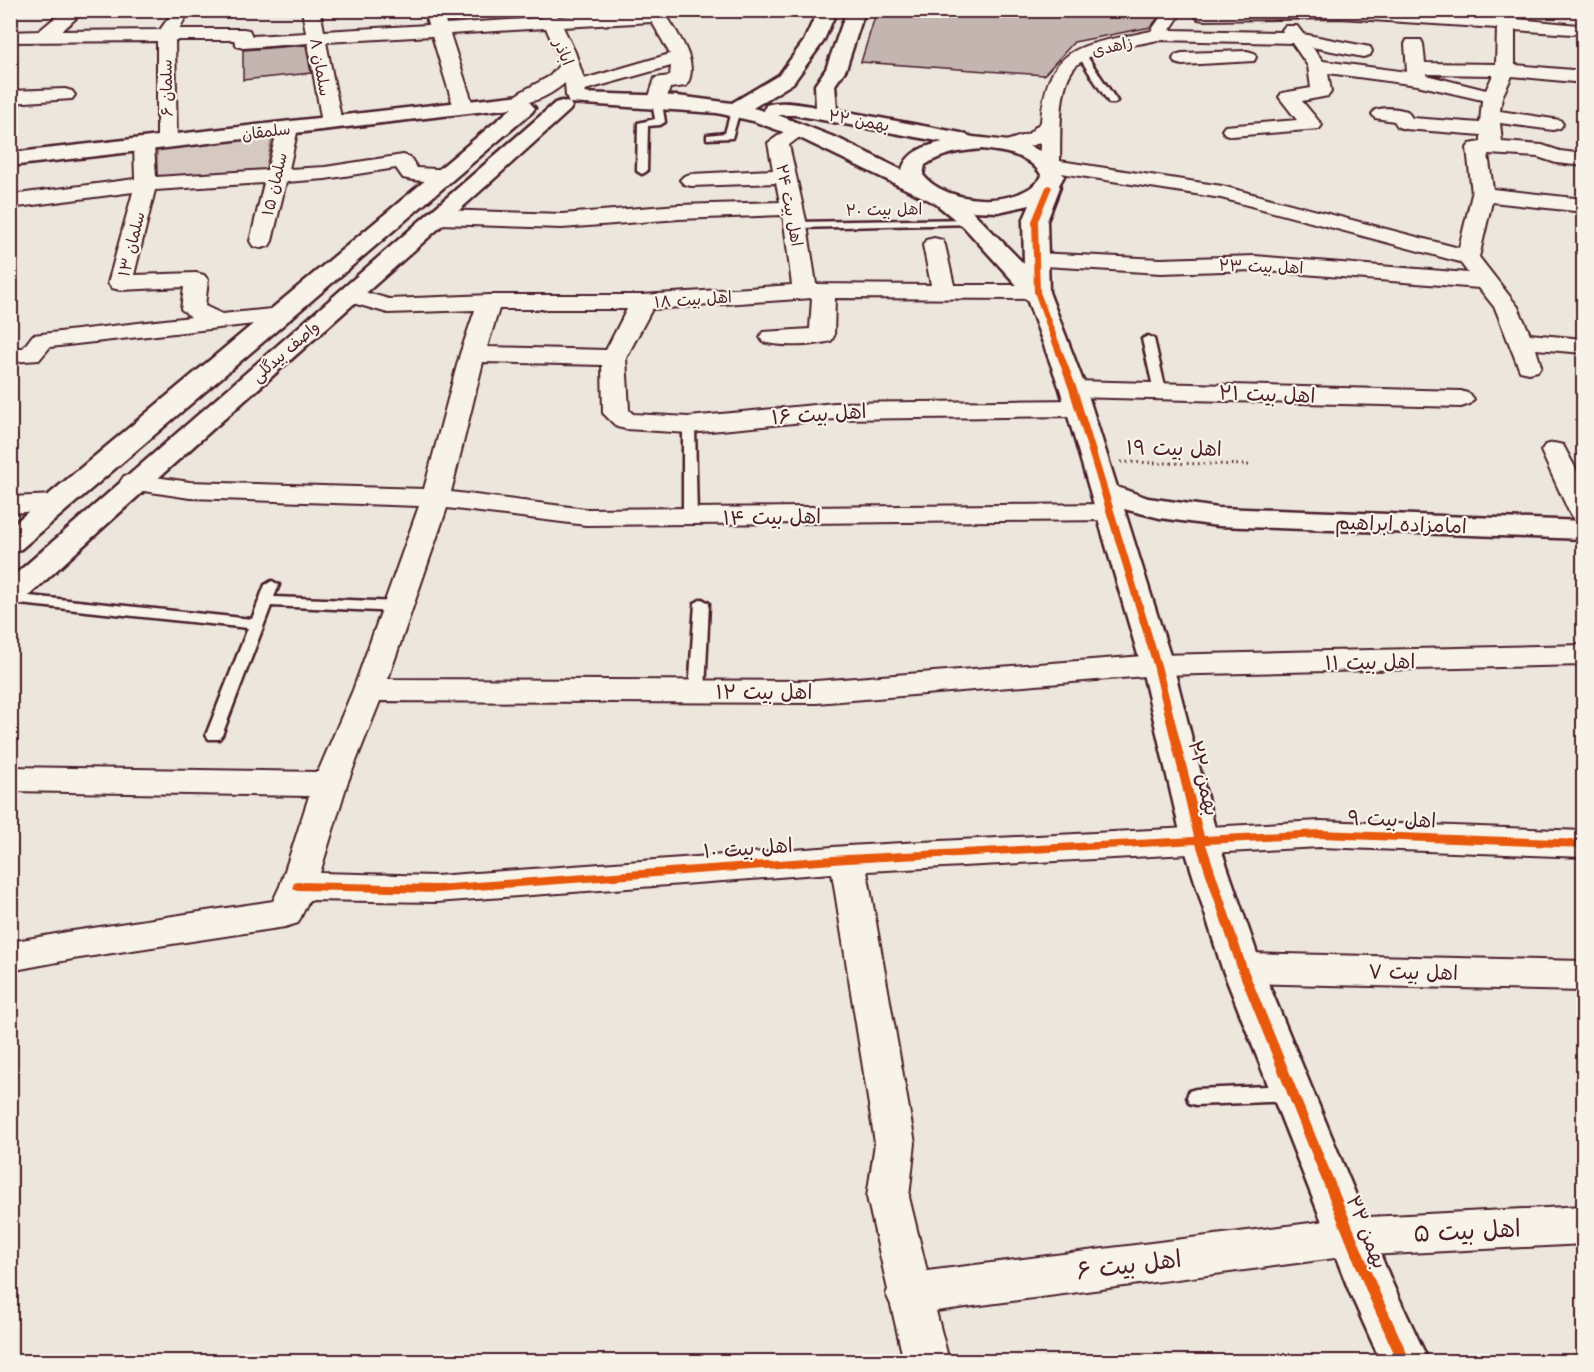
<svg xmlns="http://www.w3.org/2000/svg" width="1594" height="1372" viewBox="0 0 1594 1372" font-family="'Comic Neue','Playpen Sans Arabic',sans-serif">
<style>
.green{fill:#d5c9c2;stroke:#907476;stroke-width:1.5}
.building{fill:#c4b5b0;stroke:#4a1f2b;stroke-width:1.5}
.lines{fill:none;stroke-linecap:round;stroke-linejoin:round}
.service-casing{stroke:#4a1f2b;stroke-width:5}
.minor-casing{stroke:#4a1f2b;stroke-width:4}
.tertiary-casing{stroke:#4a1f2b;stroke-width:5}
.path{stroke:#4a1f2b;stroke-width:3;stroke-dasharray:1.5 4;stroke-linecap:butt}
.service{fill:#f7f3e8;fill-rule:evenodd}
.minor{fill:#f7f3e8;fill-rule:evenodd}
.tertiary{fill:#f7f3e8;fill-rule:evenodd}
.cycleway-casing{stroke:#f7f3e8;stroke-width:4}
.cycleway{fill:#e8590c;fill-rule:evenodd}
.labels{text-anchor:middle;stroke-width:4.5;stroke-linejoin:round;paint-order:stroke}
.far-street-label{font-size:16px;fill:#4a1f2b;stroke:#f7f3e8}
.street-label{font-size:20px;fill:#4a1f2b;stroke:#f7f3e8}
.near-street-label{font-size:24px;fill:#4a1f2b;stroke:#f7f3e8}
</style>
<rect width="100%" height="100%" fill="#ece6dd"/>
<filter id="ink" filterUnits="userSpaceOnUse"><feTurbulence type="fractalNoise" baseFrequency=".0167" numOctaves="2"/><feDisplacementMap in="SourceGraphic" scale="12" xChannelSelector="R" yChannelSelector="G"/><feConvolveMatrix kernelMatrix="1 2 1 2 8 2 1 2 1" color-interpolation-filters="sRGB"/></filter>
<g filter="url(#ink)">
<path class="green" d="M273 134 265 172 157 178V148Z"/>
<path class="building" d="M877 10H1159L1160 15 1151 27 1074 42 1044 75 861 62Z
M306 45 311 73 243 80V50Z"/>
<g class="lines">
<g class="service-casing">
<path id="service" d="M1078 52H1084L1117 101 1115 103H1109L1077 54Z
M657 100 662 103 665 122 660 125 648 126 647 171 642 174 637 171 638 123 655 119 652 103Z
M732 108 740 110 732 138 707 139V135L725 133Z
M972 219 976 220V224L796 228 791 225 796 222Z
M1148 336 1154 339 1166 391 1160 395 1154 391 1142 339Z
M689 421 695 425 697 518 690 522 683 518V425Z
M272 581 279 585 274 597 399 602 406 607 399 612 271 606 222 735 219 739H209L206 735 248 628 10 603V594L252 619 265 585Z
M702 599 709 603 705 692 697 697 689 692 695 603Z
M1292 1085 1299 1087 1301 1093 1299 1099 1292 1101 1196 1105 1189 1103 1187 1097 1189 1091 1196 1089Z"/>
</g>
<g class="minor-casing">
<path id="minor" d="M64 10H85L62 31 160 30 174 10H190L179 29H243L249 30 252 36 306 33 302 10H320L324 31 428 25 424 10H442L446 24 541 18 537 10H555L558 17 663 10C675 31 702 62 686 86L670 88 664 107H650L647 103 655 78 670 76 671 66 585 90 583 100H569L566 96 565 83C554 92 535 105 519 101L516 97 519 93 550 76 561 63 546 28 450 34 474 108 471 112H457L454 108 432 36 326 42 342 123 339 127H325L322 123 308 43 243 48 237 46 234 40H175L177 142 174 146H160L157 142V41L10 42V32L39 31ZM652 22 670 54 584 79 575 52 563 27Z
M1161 10H1179L1180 15 1170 30 1283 32 1282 30 1285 26H1297L1303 34 1370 47 1372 51 1370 55 1363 57 1312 47 1323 61 1407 72 1405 44 1407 40H1421L1423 44 1425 63 1496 64 1497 28 1340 18 1204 20 1198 19 1195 15 1201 10H1413L1498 17V10H1516V19L1578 25 1581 29 1578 33 1572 34 1515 30V65L1584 71V83L1512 76 1502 97 1500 111 1560 120 1563 124 1560 128 1553 130 1500 123 1502 142 1542 145 1560 151 1584 154V166L1556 163 1538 157 1488 154 1493 189 1584 199V212L1492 202 1479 257 1518 307 1530 334 1584 339V353L1536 349 1541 366 1538 371 1529 373 1520 371 1495 308 1479 288 1255 270 1161 273 1028 265 1025 260 1028 255 1036 253 1161 259 1255 256 1468 273 1460 262 1221 198 1042 170 1039 166 1040 143 1010 152 1003 150 1000 146 1003 142 1028 134 1041 122C1047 41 1084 46 1151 31L1162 15ZM1158 40 1292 43 1308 66 1311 88 1282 93 1279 97 1297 120 1225 126 1222 130 1225 134 1232 136 1319 129 1322 125 1302 101 1328 96 1331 92 1328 73 1417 85 1482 100 1480 123 1412 118 1407 111C1397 108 1385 107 1375 110L1372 114 1375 118 1394 121 1398 127 1405 129 1481 135V142L1470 144 1467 148 1472 194 1459 248 1222 186 1060 161C1061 136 1057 81 1078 64 1099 48 1133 46 1158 40ZM1426 73 1429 74 1493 75 1486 90 1426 75Z
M1247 51 1254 53 1256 57 1254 61 1182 65 1175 63 1173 59 1175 55 1182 53Z
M65 89 72 91 75 95 72 99 10 103V91Z
M288 122 295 124 298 128 289 169 325 167 403 155 410 157 417 168 454 170 458 174 454 178C439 182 418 182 403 178L396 168 325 179 286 182 272 241 269 246 261 248 253 246 250 241 264 183 155 190 134 275 196 273 204 275 208 280 205 306 222 314 281 308 289 310 293 315 289 320 50 347 39 360 10 362V348H23L33 335 191 317 181 309 184 287 120 290 112 288 108 283 133 192 10 208V195L135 179 134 145 137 141H151L154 145 156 177 267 170 278 128 281 124Z
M799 124 806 126 809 130 789 145 807 225 816 284 931 285 923 245 926 240 934 238 942 240 945 245 954 285H1037L1045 287 1049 292 1045 297 1037 299 835 298 834 336 831 341C811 346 783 347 763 342L760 337 763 332 810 329 812 298 652 309 626 358 629 410 633 414 689 417 835 403 1079 400 1088 403 1092 408 1088 413 1079 416 835 419 689 433 626 429 617 427 603 413 602 365 483 362 451 492 586 509 1110 504 1120 506 1124 512 1120 518 1110 520 586 525 447 508 388 679 816 681 1157 655 1584 645V665L1157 675 816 703 380 701 347 784 320 873 436 876 847 846 1320 821 1584 831V857L1320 847 867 871 915 1143 909 1197 927 1271 1350 1218 1584 1206V1244L1350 1256 936 1311 948 1357 946 1362H904L891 1305 886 1294 888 1290 867 1197 875 1143 832 873 436 902 309 900 298 923 285 927 73 959 10 971V942L73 931 273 901 280 886 309 796 10 791V767L318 772 353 690 419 506 190 498 124 488 120 482 124 476 134 474 190 482 424 489 460 354 475 310 388 313 342 300 338 295 342 290 350 288 389 299 490 295H643L792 285 783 215 679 219 562 228 440 224 432 222 429 217 432 212 440 210 562 214 679 205 780 202 776 183 691 186 684 184 680 180 684 176 691 174 773 170 768 143 792 126ZM499 309H627L606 350 487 347Z
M1073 381 1461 391 1470 394 1474 399 1470 404 1461 407 1073 397 1064 394 1060 389 1064 384Z
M1554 443 1563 445 1584 484V522L1574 520 1570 514 1541 451 1545 445Z
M57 495 67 497 71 503 67 509 10 513V497Z
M1242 953 1584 961V991L1242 983 1229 978 1223 968 1229 958Z"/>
</g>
<g class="tertiary-casing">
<path id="tertiary" d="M818 10H837L823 42 793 83 753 108 764 111 766 105C782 100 799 104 816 107L815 85 826 69 847 10H865L846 69 835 85 837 110 961 133C966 134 970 137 973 137 1011 142 1042 139 1064 176L1059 185 1060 187 1047 221 1049 292 1086 389 1117 487 1148 498 1218 508 1584 521V539L1218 526 1160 518 1124 509 1173 665 1218 840 1262 968 1393 1285 1429 1362H1381L1350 1293 1222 968 1182 840 1141 665 1060 389 1025 294 964 227 935 203 800 138 753 121 717 113 570 103 572 107 569 111C388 276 201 436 21 603L10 606V579L555 103 562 101 569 103 567 99 570 95 577 93 677 96 732 103 779 75 804 41ZM778 115H795L943 142C926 146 907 151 902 170L839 139ZM982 149C1004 152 1030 154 1042 176 1021 209 946 205 923 175L925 165C943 153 961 151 982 149ZM1030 205 1023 221 1024 264 972 211 998 212Z
M521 95 528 97 531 101 530 103 535 108 532 112 21 549 10 552V527L512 108 10 166V153Z"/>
</g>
<path class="path" d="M1121 462 1252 465"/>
<use href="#service" class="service"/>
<use href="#minor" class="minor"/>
<use href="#tertiary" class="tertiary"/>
<g class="cycleway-casing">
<path id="cycleway" d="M1049 185 1052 187 1038 221 1040 292 1077 389 1161 665 1204 836 1320 830 1584 840V848L1320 838 1206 844 1247 968 1379 1291 1411 1362H1398L1367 1293 1237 968 1196 844 847 863 436 893 298 890 294 889 293 886 294 883 298 882 436 885 847 855 1194 837 1153 665 1069 389 1034 292 1032 221 1046 187Z"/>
</g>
<use href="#cycleway" class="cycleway"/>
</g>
</g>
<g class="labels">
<g class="far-street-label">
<text transform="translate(1112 46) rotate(-13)" y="6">زاهدی</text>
<text transform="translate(564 52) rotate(67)" y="6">اباذر</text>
<text transform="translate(321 67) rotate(80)" y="6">سلمان ۸</text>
<text transform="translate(166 88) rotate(-91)" y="6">سلمان ۶</text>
<text transform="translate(859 120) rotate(10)" y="6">۲۲ بهمن</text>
<text transform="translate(266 131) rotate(-7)" y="6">سلمقان</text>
<text transform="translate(274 184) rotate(-77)" y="6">سلمان ۱۵</text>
<text transform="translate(790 205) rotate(79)" y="6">اهل بیت ۲۴</text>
<text transform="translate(884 209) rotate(-1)" y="6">اهل بیت ۲۰</text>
<text transform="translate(131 244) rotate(-76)" y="6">سلمان ۱۳</text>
<text transform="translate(1261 266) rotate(2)" y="6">اهل بیت ۲۳</text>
<text transform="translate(693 299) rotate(-4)" y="6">اهل بیت ۱۸</text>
<text transform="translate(285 351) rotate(-41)" y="6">واصف بیدگلی</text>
</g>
<g class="street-label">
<text transform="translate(1267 394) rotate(2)" y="7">اهل بیت ۲۱</text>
<text transform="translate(819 414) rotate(-4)" y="7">اهل بیت ۱۶</text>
<text transform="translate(1174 448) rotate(1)" y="7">اهل بیت ۱۹</text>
<text transform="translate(772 517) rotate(-1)" y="7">اهل بیت ۱۴</text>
<text transform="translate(1401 524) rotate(2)" y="7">امامزاده ابراهیم</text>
<text transform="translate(1370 662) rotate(-1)" y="7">اهل بیت ۱۱</text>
<text x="764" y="699">اهل بیت ۱۲</text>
<text transform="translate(1204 778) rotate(77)" y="7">۲۲ بهمن</text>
<text transform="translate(1392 819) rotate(2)" y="7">اهل بیت ۹</text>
<text transform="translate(748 848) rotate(-4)" y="7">اهل بیت ۱۰</text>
<text transform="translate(1413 972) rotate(1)" y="7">اهل بیت ۷</text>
<text transform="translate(1367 1232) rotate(68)" y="7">۲۲ بهمن</text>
</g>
<g class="near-street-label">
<text transform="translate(1467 1231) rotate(-3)" y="8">اهل بیت ۵</text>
<text transform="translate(1129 1265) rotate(-7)" y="8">اهل بیت ۶</text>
</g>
</g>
<rect width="1594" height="1372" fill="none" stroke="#f7f3e8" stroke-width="36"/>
<rect x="18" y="18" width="1558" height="1336" fill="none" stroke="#4a1f2b" stroke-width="2" filter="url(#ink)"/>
</svg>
